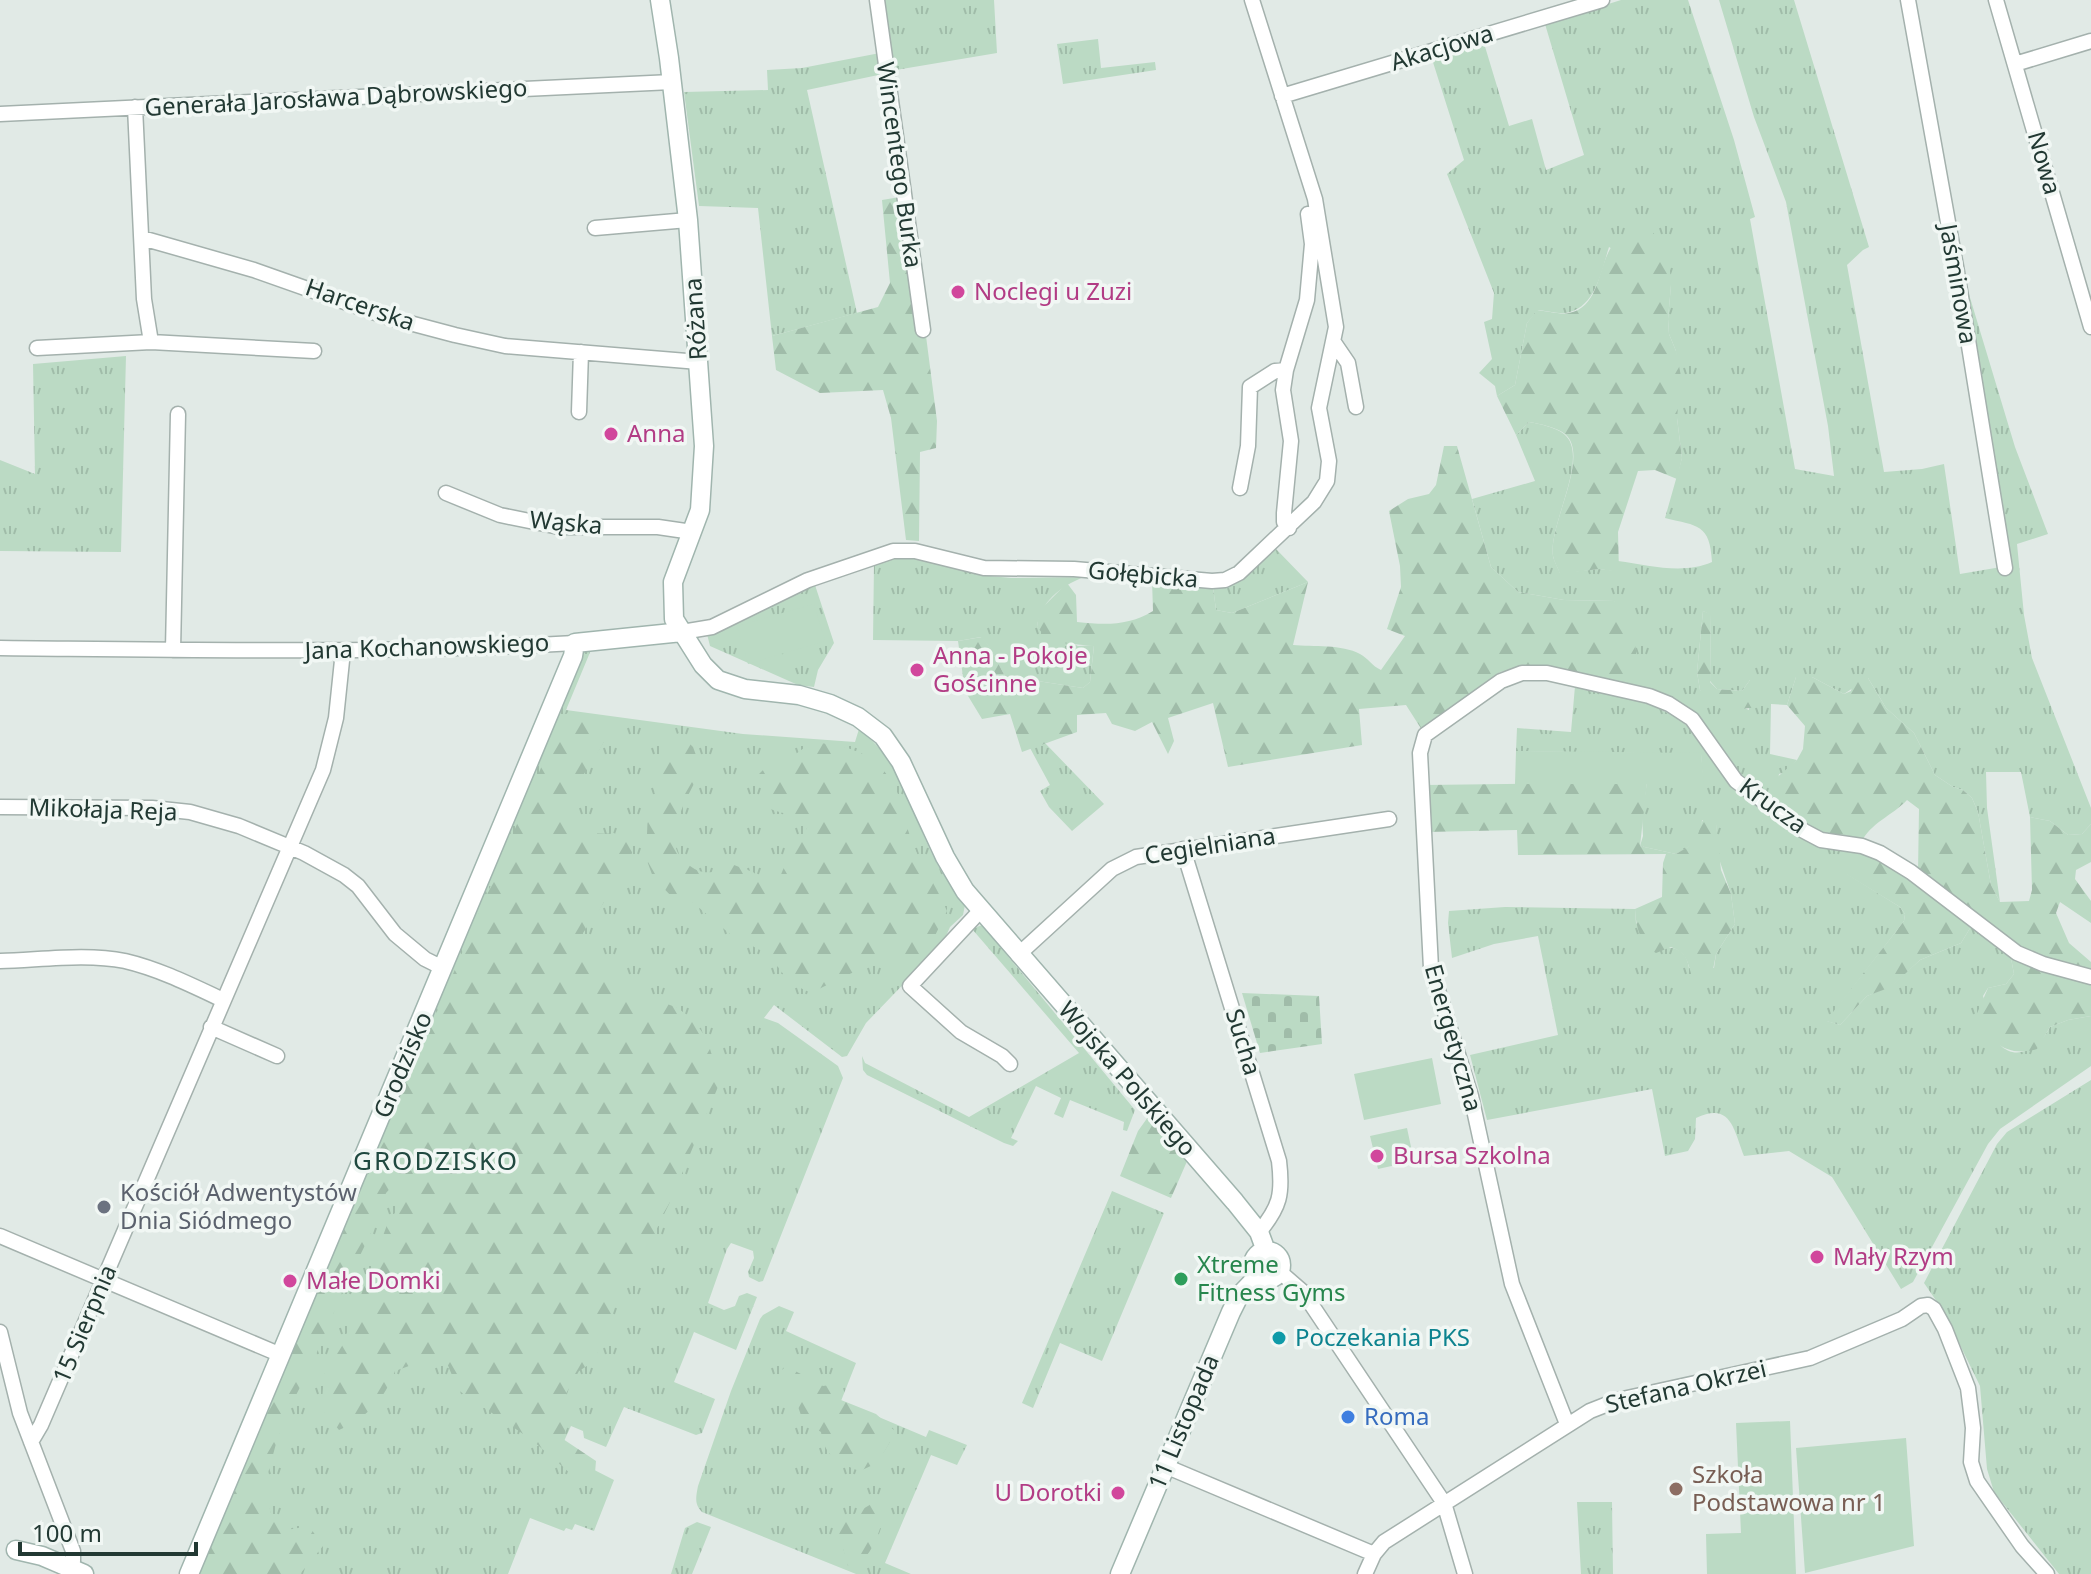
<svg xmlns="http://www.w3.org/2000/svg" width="2091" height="1574" viewBox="0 0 2091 1574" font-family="'Noto Sans',sans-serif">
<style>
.grass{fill:url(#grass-tufts);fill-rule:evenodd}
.forest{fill:url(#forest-firs)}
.cemetery{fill:url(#cemetery-stones)}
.garden{fill:#bbdac4}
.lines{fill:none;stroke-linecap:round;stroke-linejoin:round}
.street-casing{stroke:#a4b1ad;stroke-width:17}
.secondary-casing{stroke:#a0b5ae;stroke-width:21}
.street{stroke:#fff;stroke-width:14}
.secondary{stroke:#fff;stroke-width:18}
.hotel-dot{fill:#d1479c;stroke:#f1f7f4;stroke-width:3}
.worship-dot{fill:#6b7280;stroke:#f1f7f4;stroke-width:3}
.leisure-dot{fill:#2e9e5b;stroke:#f1f7f4;stroke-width:3}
.culture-dot{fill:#0f9aa8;stroke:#f1f7f4;stroke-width:3}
.shop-dot{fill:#3f7fe0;stroke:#f1f7f4;stroke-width:3}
.education-dot{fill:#8d6e63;stroke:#f1f7f4;stroke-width:3}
.labels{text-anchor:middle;stroke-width:7;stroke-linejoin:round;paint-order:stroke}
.street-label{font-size:24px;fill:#223933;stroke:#f1f7f4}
.hotel-label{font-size:24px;fill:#b23c85;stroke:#f1f7f4;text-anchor:start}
.worship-label{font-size:24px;fill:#5b616d;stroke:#f1f7f4;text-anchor:start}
.leisure-label{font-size:24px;fill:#27864d;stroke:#f1f7f4;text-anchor:start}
.culture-label{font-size:24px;fill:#0d838f;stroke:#f1f7f4;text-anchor:start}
.shop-label{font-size:24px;fill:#366cbe;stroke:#f1f7f4;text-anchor:start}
.education-label{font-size:24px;fill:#785e54;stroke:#f1f7f4;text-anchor:start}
.neighbourhood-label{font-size:26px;letter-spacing:2px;fill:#204940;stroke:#f1f7f4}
</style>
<defs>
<pattern id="grass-tufts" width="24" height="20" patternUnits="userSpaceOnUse" patternTransform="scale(2)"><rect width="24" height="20" fill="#bbdac4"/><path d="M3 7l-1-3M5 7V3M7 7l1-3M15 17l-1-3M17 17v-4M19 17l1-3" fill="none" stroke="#a0bca9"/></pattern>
<pattern id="forest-firs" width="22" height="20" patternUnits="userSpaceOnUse" patternTransform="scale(2)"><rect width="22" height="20" fill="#bbdac4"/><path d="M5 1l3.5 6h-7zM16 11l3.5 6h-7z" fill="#a0bca9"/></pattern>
<pattern id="cemetery-stones" width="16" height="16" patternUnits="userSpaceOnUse" patternTransform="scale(2)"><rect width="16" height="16" fill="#bbdac4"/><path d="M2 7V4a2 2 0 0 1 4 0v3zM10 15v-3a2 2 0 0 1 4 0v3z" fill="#a0bca9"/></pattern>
</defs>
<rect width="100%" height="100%" fill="#e1eae6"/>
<path class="grass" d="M882 0H994L997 53 890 71Z
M1621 0H1688L1734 140 1755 217 1750 219 1795 469 1834 476 1828 426 1786 202 1754 117 1719 0H1794L1869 247 1863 250 1847 265 1884 472 1922 469 1944 464 1960 574 2001 567 1965 281 2015 447 2048 534 2017 544 2024 615 2032 658 2091 808V824L2082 834 2068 835 2050 821 2030 817 2021 772H1986L1987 808 2000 902 1991 885 1978 812 1972 798 1963 790 1953 787 1935 775 1914 733 1886 708 1868 678 1844 694 1812 677H1796L1787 705 1771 704 1770 754 1797 760 1786 772 1779 774 1774 804 1740 780 1699 719 1636 688V650L1614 601 1564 600 1518 592 1491 567 1472 499 1535 481 1516 435 1529 422C1540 424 1555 427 1564 434 1591 456 1548 525 1553 556 1554 561 1558 568 1560 573L1599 569 1618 571V561C1649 565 1682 575 1712 562 1710 524 1698 526 1665 518L1682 458 1677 418 1676 351 1669 334 1668 319 1671 285 1609 247C1602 269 1596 305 1570 312 1562 315 1547 311 1538 310L1527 323 1515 385 1497 396 1495 386 1479 373 1492 359 1484 322 1492 319 1494 293 1447 174 1464 160 1431 56 1483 40 1509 126 1532 119 1546 170 1584 155 1545 24ZM1703 611 1711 615 1710 681 1717 689 1742 691 1750 680 1749 710 1700 690 1697 672Z
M1098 39 1101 68 1155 62 1156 70 1063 84 1057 44Z
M880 53 883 74 807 90 857 313 772 336 758 208 699 206 684 92 768 90 767 70 802 68Z
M126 356 121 552 0 551V460L35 474 33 364Z
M1276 549 1308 582 1232 613 1216 610 1213 587 1239 579Z
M912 556 980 575 1011 578 1084 577C1061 586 1040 602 1037 627L1078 646 1094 645 1090 682 1083 688 1031 680 1008 681C999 667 992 648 981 637L958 641 873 640 874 563 896 557Z
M815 585 834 643 818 670 814 687 798 685 710 646 707 634Z
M591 650 566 710 743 734 855 742 859 729C904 763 913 822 940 869 948 881 957 893 965 905L963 915 950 927 943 943 866 1023 847 1056 842 1057 774 1005 764 1018 778 1023 838 1066 843 1078 763 1281 759 1282 749 1277 748 1272 754 1258 753 1251 731 1243 727 1249 708 1303 724 1310 735 1306 739 1296 747 1293 757 1297 736 1350 694 1332 674 1382 715 1399 702 1433 696 1435 624 1407 606 1447 584 1438 583 1431 571 1426 559 1452 614 1480 594 1531 575 1524 572 1530 566 1528 564 1531 530 1518 508 1574H196L582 651Z
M1575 686 1633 696 1678 718 1697 735 1736 786 1862 849 1847 874 1900 907 1905 914 1904 921 1827 1021 1840 1025 1867 996 1891 986 1920 960 1961 943 1972 925 2010 953 2014 974 2006 984 1988 988 1983 996C1987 1007 1992 1037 1999 1044 2018 1064 2041 1045 2050 1027L2068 1020 2091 1016V1066L2000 1129 1988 1144 1913 1282 1901 1289 1832 1177 1789 1151 1744 1156C1734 1130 1731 1101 1696 1118L1695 1139 1688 1151 1665 1156 1652 1089 1487 1120 1470 1055 1558 1035 1538 936 1494 944 1452 958 1448 923 1449 911 1505 907 1635 909 1636 923 1665 948C1679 946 1687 954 1689 968H1714L1716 954 1735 924 1731 894 1718 856 1716 824 1702 820C1701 842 1694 844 1676 854L1640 846 1643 836 1642 816 1647 782 1703 784 1701 754 1516 751 1517 728 1571 732Z
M1045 743 1104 804 1072 831 1049 807 1040 791 1050 785 1030 748Z
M982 925 1135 1110 1127 1131 1123 1130 1124 1122 1070 1100 1063 1118 1054 1114 1061 1098 1036 1086 1011 1138 1018 1141 1013 1146 1004 1143 867 1075 863 1070 862 1056 865 1063 969 1117 1079 1053 972 929Z
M2091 1080V1574H2059L1994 1492 1987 1469 1980 1386 1944 1312 1924 1283 1997 1144 2007 1132Z
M1112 1191 1164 1213 1102 1361 1060 1343 1033 1408 1022 1403Z
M779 1306 794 1312 786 1331 856 1363 841 1401 926 1437 929 1430 967 1445 957 1465 931 1455 885 1563 911 1574H856L702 1512C694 1504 696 1497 698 1486L731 1391 760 1319 763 1315Z
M1577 1502H1612L1613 1574H1581Z
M697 1522 711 1527 692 1574H671L685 1528Z"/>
<path class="forest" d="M900 197 918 335 926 336 937 421 936 448 920 452 919 541 906 540 891 418 883 390 820 393 776 370 772 336 878 307 890 283 882 200Z
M1651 229 1669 257 1671 285 1668 319 1669 334 1676 351 1681 376 1677 418 1682 458 1677 479 1655 470 1638 471 1618 532 1619 572 1599 569 1560 574C1558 568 1554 562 1553 556 1548 525 1591 456 1565 434 1556 427 1540 424 1529 422L1516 435 1497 396 1515 385 1527 323 1537 310C1547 311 1561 315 1569 313 1607 306 1594 248 1626 234 1633 230 1643 230 1651 229Z
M1444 446H1457L1491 567 1518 592 1564 600 1614 601 1627 607 1636 650V688L1515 669 1500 672 1422 730 1406 705 1359 709 1362 745 1228 767 1213 703 1168 718 1174 741 1168 754 1152 722 1135 731 1112 724 1106 713 1077 715V732L1022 752 1010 714 982 719 965 691 958 641 982 637C992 648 999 667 1008 681L1031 680 1083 688 1090 682 1094 646 1050 642 1037 627 1039 611 1067 583 1076 595 1077 622C1106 625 1128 626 1153 611L1152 580 1213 587 1216 610 1232 613 1308 582 1293 645C1313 647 1342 644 1360 654 1368 658 1372 666 1381 670L1405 636 1387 629 1401 587 1400 566 1389 511 1408 499 1429 494 1436 485Z
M1703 611 1711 614 1710 682 1717 689 1742 691 1750 680 1756 678 1760 690 1759 707 1723 711 1700 690 1697 672Z
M1860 675 1868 678 1886 708 1914 733 1935 775 1953 787 1963 790 1972 798 1978 812 1991 885 2000 902 2029 901 2032 890 2030 817 2050 821 2068 835 2082 834 2091 824V862L2076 870 2075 879 2091 901V923L2060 902 2056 913 2069 943 2091 962V973L2022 951 1918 872 1919 809 1907 800C1892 816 1870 823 1861 843L1821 837 1774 804 1769 793 1774 780 1797 760 1803 749 1805 726 1787 705 1796 677H1812L1844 694 1851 691 1854 677Z
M572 712 597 718 610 732 561 811C576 826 591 837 614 833L633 846 630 864 583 933 582 955 595 970 627 989 678 1008 695 1022 707 1039 720 1082 671 1200 643 1257 620 1277 613 1297V1319L593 1362 579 1371 564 1397 568 1424 563 1439 596 1461 595 1473 588 1479 579 1481 532 1440 458 1390 447 1363 420 1362 395 1371C385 1399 366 1418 339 1430L325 1413 322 1401 324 1375 342 1346 387 1225 407 1194 410 1179 403 1174 386 1193 373 1229 343 1290 312 1364 294 1399 277 1440 264 1488 272 1517 287 1530 309 1526 323 1546 300 1574H197L564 714Z
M679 733 693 747 701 769C690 795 658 840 686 863 704 878 714 872 734 865L753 872 766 883 780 877C787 858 800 842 809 824 793 812 781 815 764 806L763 790 755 778 765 768 785 762 812 742C862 747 886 758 904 809 906 816 906 825 909 833 917 860 936 884 947 911L926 954C886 953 846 976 811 993L790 983 778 967 760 950 731 935 690 900 672 897 653 877 646 858 648 810 657 786 662 741Z
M1647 782 1640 846 1676 854C1703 839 1694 839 1705 815L1713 816 1716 824 1721 870 1731 894 1735 924 1716 954 1712 975 1703 978 1692 976C1687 961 1687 953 1671 947L1656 953C1640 944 1636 927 1635 909L1662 897 1663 863 1666 854 1518 855 1517 830 1427 832 1425 785Z
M1862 849 1871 851 1972 925 1961 943 1920 960 1891 987 1867 996 1840 1025 1826 1021 1904 921 1905 914 1900 907 1846 874 1848 865Z
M2010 953 2091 979V1016L2068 1020 2050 1027 2037 1049C2008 1058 1990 1042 1975 1018L1988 988 2006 984 2014 974Z
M1148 1117 1188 1159 1171 1198 1120 1176 1138 1131Z
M786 1366 823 1386 844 1383 841 1400 876 1414 896 1432 877 1463 860 1471C839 1464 824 1456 821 1432L802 1420C799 1402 787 1389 779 1373Z
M878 1500 887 1509C879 1528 873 1564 848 1566L839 1535 841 1522Z"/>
<path class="cemetery" d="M1242 993 1319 996 1322 1044 1260 1053Z"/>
<path class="garden" d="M814 604 825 641 748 664 737 626Z
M1516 751 1701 753 1704 784H1515Z
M1432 1058 1441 1104 1364 1120 1354 1074Z
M1407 1128 1414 1161 1378 1169 1370 1136Z
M1790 1421 1796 1574H1707L1706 1534 1741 1533 1736 1423Z
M1906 1438 1914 1546 1805 1573 1796 1448Z"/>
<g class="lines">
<g class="street-casing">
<path id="street" d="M877 0 923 330
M1908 0 1957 272 2005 568
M1996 0 2091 327
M2015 64 2091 41
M1282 96 1602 0
M135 107 144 299 151 342
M0 114 672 82
M595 228 688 220
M142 238 254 270 387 317 455 335 505 346 699 362
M1333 341 1348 363 1356 407
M37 348 151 342 314 351
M579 412 581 352
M1240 488 1248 446 1250 387 1275 371 1286 370
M446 493 500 515 559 527H658L692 532
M1289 528 1284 522V513L1291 441 1283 390 1286 370 1307 300 1312 244 1308 214
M682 632 712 627 808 580 893 551H915L984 568 1074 569 1212 581 1225 580 1239 573 1314 502 1327 481 1329 461 1319 408 1336 327 1315 199 1252 0
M0 648C192 650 383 654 575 643
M173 650 178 414
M0 807 152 808 190 812 239 826 304 853 344 875 358 886 395 934 425 959 443 968
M1183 849 1279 1161C1283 1194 1280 1207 1259 1232
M981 910 910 986 961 1032 1002 1056 1010 1064
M1018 955 1112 869 1136 857 1389 819
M0 961C40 960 86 953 125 961 159 969 191 985 223 1000
M211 1027 277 1056
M0 1236 281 1355
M1280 1272 1303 1292 1444 1503 1465 1574
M0 1332 20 1413 73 1551V1561L70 1568
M1567 1424 1512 1284 1471 1096 1431 968 1420 753 1425 735 1501 681 1522 673H1547L1649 696 1669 704 1692 719 1736 781 1804 831 1821 840 1862 846 1880 853 1911 872 2017 953 2043 964 2091 977
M31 1442 41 1425 323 770 336 718 343 651
M1165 1466 1374 1554
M1365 1574 1374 1554 1384 1542 1590 1411 1618 1400 1810 1358 1902 1319 1921 1306 1928 1305 1934 1309 1945 1329 1968 1388 1973 1428 1971 1462 1977 1481 2022 1546 2047 1574"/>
</g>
<g class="secondary-casing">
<path id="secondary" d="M660 0 669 58 688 220 704 446 700 510 673 582 674 619 703 665 718 680 745 689 799 695 830 704 858 717 883 736 901 762 945 857 965 891 1235 1202 1259 1232 1266 1251
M1253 1265a14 14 0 1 1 28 0a14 14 0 1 1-28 0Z
M16 1550 42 1556 84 1574
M189 1574 573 656 575 643 682 632
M1120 1574 1231 1312 1239 1296 1258 1276"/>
</g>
<use href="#street" class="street"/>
<use href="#secondary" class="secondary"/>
</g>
<g class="hotel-dot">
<circle cx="958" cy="292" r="8"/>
<circle cx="611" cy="434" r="8"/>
<circle cx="917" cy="670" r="8"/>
<circle cx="1377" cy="1156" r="8"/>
<circle cx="1817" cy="1257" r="8"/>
<circle cx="290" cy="1281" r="8"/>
<circle cx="1118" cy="1493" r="8"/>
</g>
<circle class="worship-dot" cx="104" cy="1207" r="8"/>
<circle class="leisure-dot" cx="1181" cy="1279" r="8"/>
<circle class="culture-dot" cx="1279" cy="1338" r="8"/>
<circle class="shop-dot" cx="1348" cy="1417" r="8"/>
<circle class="education-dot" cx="1676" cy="1489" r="8"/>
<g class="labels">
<g class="street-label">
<text transform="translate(1442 48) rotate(-17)" y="8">Akacjowa</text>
<text transform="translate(336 98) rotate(-3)" y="8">Generała Jarosława Dąbrowskiego</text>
<text transform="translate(2044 163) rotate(74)" y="8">Nowa</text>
<text transform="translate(899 165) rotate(82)" y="8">Wincentego Burka</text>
<text transform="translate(1958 284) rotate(80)" y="8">Jaśminowa</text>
<text transform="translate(360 305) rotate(19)" y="8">Harcerska</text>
<text transform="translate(696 319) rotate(-94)" y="8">Różana</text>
<text transform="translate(566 523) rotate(5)" y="8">Wąska</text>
<text transform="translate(1143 575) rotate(5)" y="8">Gołębicka</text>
<text transform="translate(427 647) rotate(-2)" y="8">Jana Kochanowskiego</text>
<text transform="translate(1773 806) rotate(36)" y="8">Krucza</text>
<text transform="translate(103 810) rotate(2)" y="8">Mikołaja Reja</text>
<text transform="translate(1210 846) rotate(-9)" y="8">Cegielniana</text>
<text transform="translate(1453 1038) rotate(74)" y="8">Energetyczna</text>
<text transform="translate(1243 1042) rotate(73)" y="8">Sucha</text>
<text transform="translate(403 1065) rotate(-67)" y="8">Grodzisko</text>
<text transform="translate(1127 1079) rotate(49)" y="8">Wojska Polskiego</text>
<text transform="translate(85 1324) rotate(-67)" y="8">15 Sierpnia</text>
<text transform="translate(1686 1387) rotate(-13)" y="8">Stefana Okrzei</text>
<text transform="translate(1184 1422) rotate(-67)" y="8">11 Listopada</text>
</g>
<g class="hotel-label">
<text x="974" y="300">Noclegi u Zuzi</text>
<text x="627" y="442">Anna</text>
<text x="933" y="664">Anna - Pokoje<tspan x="933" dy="28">Gościnne</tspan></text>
<text x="1393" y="1164">Bursa Szkolna</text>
<text x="1833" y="1265">Mały Rzym</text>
<text x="306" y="1289">Małe Domki</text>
<text x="1102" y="1501" text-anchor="end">U Dorotki</text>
</g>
<g class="worship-label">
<text x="120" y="1201">Kościół Adwentystów<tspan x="120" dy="28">Dnia Siódmego</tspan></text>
</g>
<g class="leisure-label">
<text x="1197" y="1273">Xtreme<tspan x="1197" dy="28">Fitness Gyms</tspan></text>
</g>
<g class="culture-label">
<text x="1295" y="1346">Poczekania PKS</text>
</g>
<g class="shop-label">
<text x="1364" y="1425">Roma</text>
</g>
<g class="education-label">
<text x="1692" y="1483">Szkoła<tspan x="1692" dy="28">Podstawowa nr 1</tspan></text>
</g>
<g class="neighbourhood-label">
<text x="436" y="1170">GRODZISKO</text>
</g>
</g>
<path d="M20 1542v12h176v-12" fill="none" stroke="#223933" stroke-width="4"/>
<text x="32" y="1542" font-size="24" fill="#223933" stroke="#f1f7f4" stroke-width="6" paint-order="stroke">100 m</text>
</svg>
